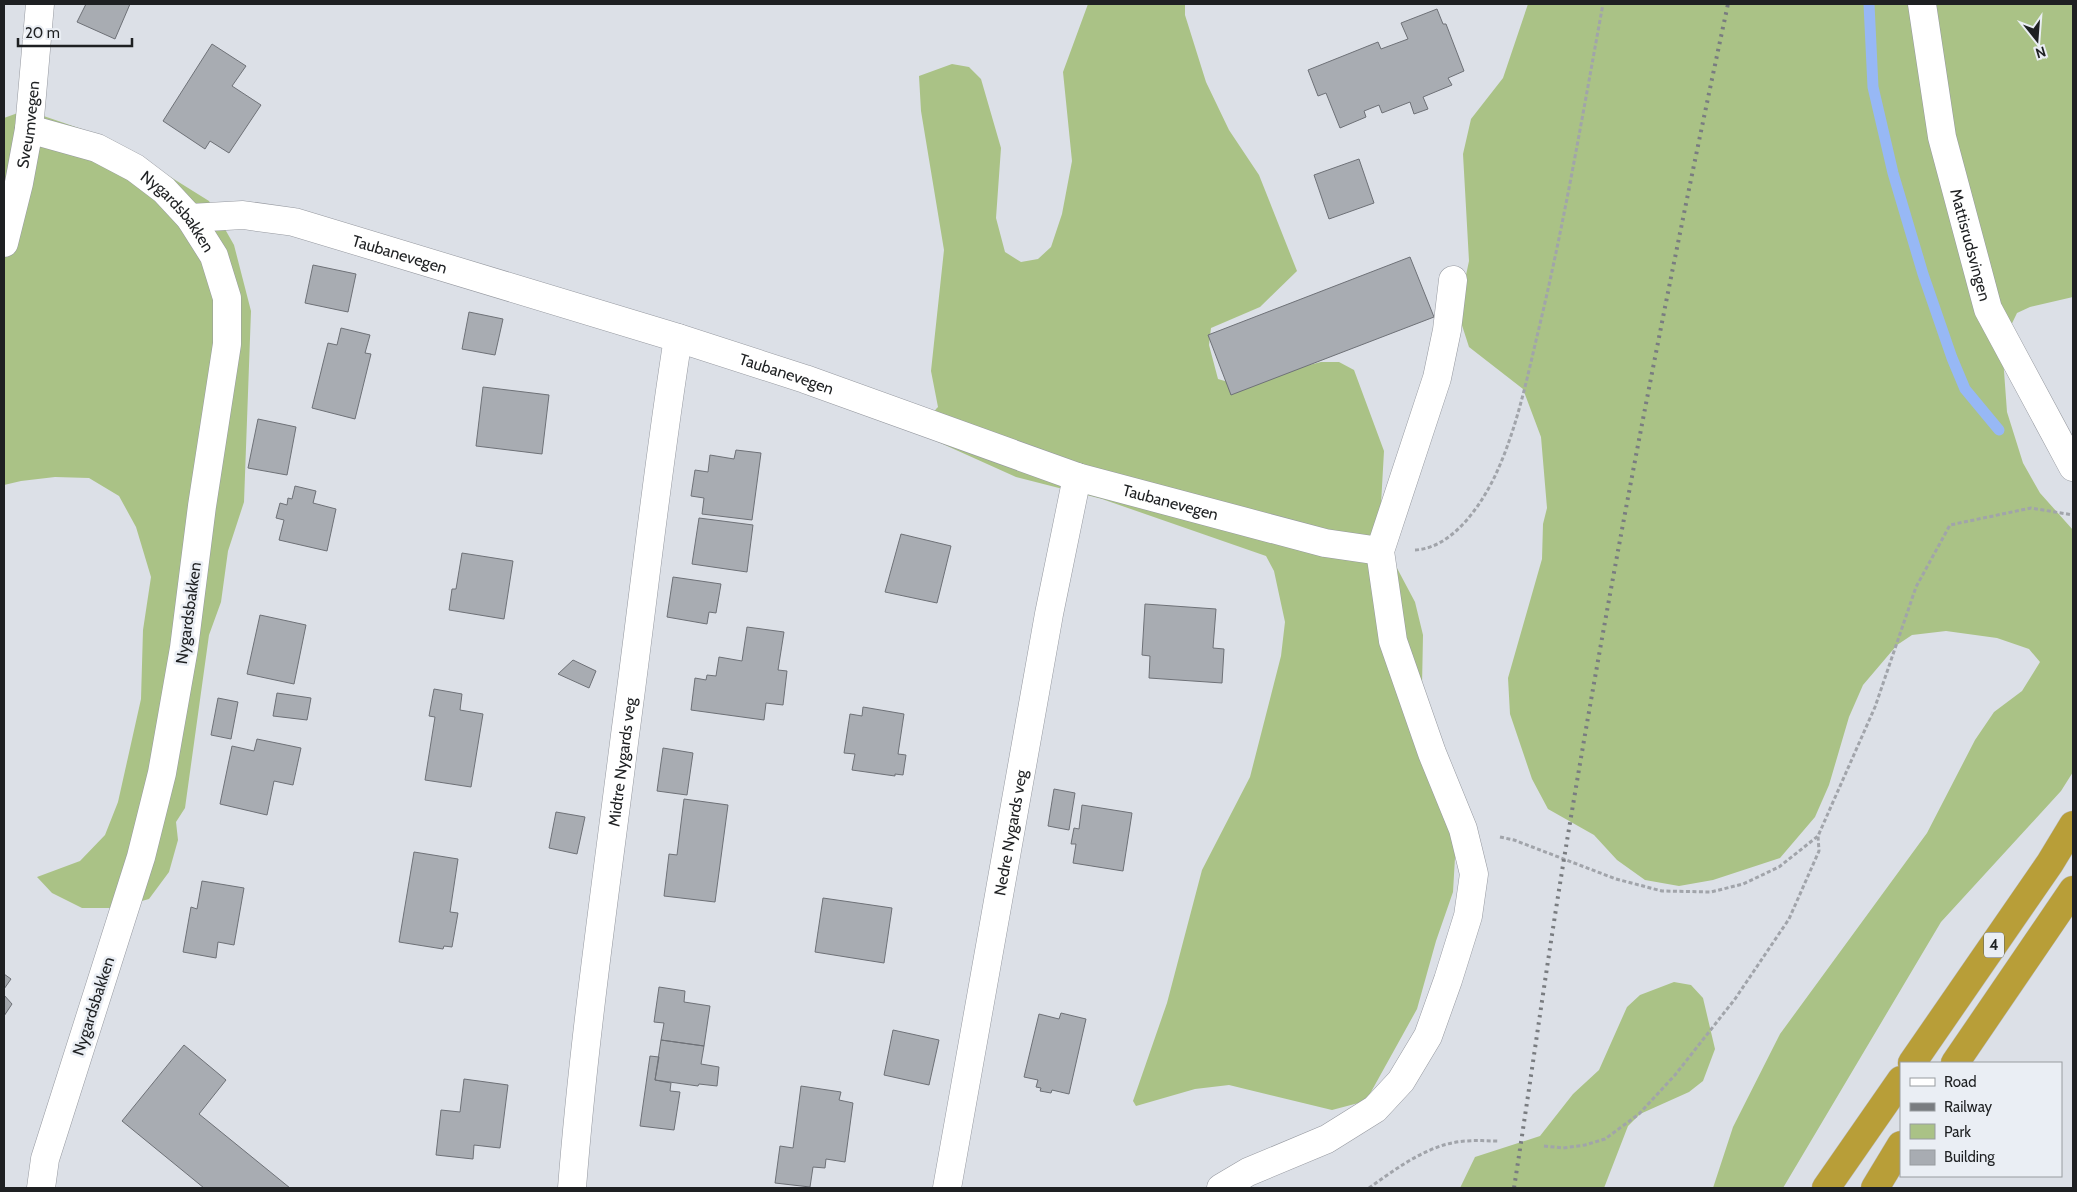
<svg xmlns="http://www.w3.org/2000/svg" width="2077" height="1192" viewBox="0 0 2077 1192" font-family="Cabin,sans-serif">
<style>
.green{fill:#aac286}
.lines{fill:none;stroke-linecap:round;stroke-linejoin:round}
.stream{stroke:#97b8f5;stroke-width:11}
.building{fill:#a8acb2;stroke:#6e7177}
.minor-casing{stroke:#9699a0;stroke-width:29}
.trunk-casing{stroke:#bcbcbd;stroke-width:29}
.path{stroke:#a1a4aa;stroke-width:3;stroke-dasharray:4 2.5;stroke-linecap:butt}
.minor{stroke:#fff;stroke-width:28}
.trunk{stroke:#b89e38;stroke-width:28}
.rail{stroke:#797c80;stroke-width:4;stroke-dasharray:2.5 5;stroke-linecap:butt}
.labels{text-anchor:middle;stroke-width:5;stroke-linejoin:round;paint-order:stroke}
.shield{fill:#eaeef4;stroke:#5b5e61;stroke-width:1}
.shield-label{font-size:15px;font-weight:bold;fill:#1e2022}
.street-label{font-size:16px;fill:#1e2022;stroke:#eaeef4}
</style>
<rect width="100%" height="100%" fill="#dce0e7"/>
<path class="green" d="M1088 4H1185V15L1206 82 1229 130 1259 175 1297 271 1260 307 1211 328 1209 345 1218 379 1235 384 1321 362H1339L1354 370 1384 451 1380 522 1390 555 1415 602 1423 635 1422 686 1456 840 1453 892 1436 941 1417 1009 1366 1101 1332 1110 1229 1085 1195 1089 1136 1106 1133 1101 1167 1003 1202 870 1250 777 1281 656 1285 622 1274 571 1266 556 1102 499 1016 477 936 441C933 431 928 416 938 407L931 371 944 250 921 111 919 76 952 64 969 67 981 79 1001 148 996 218 1005 252 1021 262 1038 259 1051 247 1062 214 1072 161 1063 72Z
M1528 4H2073V297L2030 307 2017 313 2002 344 2007 412 2023 463 2040 493 2073 530V772L2061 791 1941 922 1783 1188H1713L1733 1127 1780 1034 1927 833 1975 740 1994 712 2022 691 2040 662 2029 649 1997 638 1946 631 1912 635 1897 645 1863 685 1849 717 1829 785 1815 817 1780 858 1713 880 1679 886 1645 880 1617 860 1594 835 1548 809 1532 779 1510 714 1508 678 1542 559 1543 524 1547 508 1541 437 1523 389 1469 347 1458 313 1469 261 1463 154 1471 119 1503 78Z
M26 110 108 138 209 201 234 245 251 311 244 502 228 551 221 602 209 635 185 808 176 822 178 840 169 872 149 899 116 908H82L52 893 37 877 80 861 105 835 118 802 141 699 143 630 151 577 136 527 119 496 89 478 55 477 21 481 4 485V118Z
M1674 982 1691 985 1703 998 1715 1049 1703 1081 1689 1092 1640 1114 1628 1126 1604 1188H1460L1475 1157 1540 1136 1573 1094 1599 1070 1627 1007 1640 995Z"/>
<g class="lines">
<path class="stream" d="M1869 4 1873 87 1893 173 1923 274 1952 358 1965 389 1999 430"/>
</g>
<path class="building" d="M86 4H130L115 39 77 22Z
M1437 9 1443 24H1446L1464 71 1448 78 1452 85 1423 97 1428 109 1414 114 1410 102 1382 113 1379 105 1364 111 1366 117 1340 128 1326 93 1318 96 1308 70 1378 42 1381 49 1408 39 1401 23Z
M212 44 246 66 232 86 261 105 229 153 210 141 205 149 163 121Z
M1359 159 1374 203 1329 219 1314 175Z
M1410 257 1434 317 1231 395 1208 335Z
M313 265 356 274 348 312 305 303Z
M469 312 503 319 495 355 462 349Z
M341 328 370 335 365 353 371 354 355 419 312 408 328 343 337 345Z
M483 387 549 395 542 454 476 446Z
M258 419 296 427 287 475 248 468Z
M736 450 761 453 752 520 702 514 704 498 691 496 695 470 708 472 710 455 734 459Z
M295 486 316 491 313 503 336 509 327 551 279 540 284 520 276 518 280 503 287 505 288 498 292 499Z
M699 518 753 525 747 572 692 564Z
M901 534 951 546 937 603 885 592Z
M462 553 513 561 504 619 449 610 452 589H456Z
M673 577 721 584 716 613 709 612 707 624 667 617Z
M1145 604 1216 609 1213 648 1224 649 1222 683 1149 678 1150 656 1142 655Z
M260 615 306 625 294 684 247 674Z
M747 627 784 632 778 670 787 671 783 705 766 703 764 720 691 710 695 678 706 680 707 675 716 676 719 657 742 661Z
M573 660 596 671 589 688 558 674Z
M434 689 462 694 460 710 483 714 471 787 425 780 435 717 429 716Z
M277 693 311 698 307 720 273 716Z
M218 698 238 702 231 739 211 735Z
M863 707 904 714 898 754 906 755 903 775 895 774V776L852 770 855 754 844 753 850 714 862 716Z
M257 739 301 748 293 785 274 781 267 815 220 804 232 746 254 751Z
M663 748 693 753 687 795 657 791Z
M1054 789 1075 793 1069 830 1048 826Z
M684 799 728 805 715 902 664 896 669 854 677 855Z
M1082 805 1132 813 1123 871 1073 863 1076 844H1071L1074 828 1079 829Z
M556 812 585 817 577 854 549 848Z
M414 852 458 859 450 912 458 913 452 947 444 946 443 949 399 942Z
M202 881 244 888 234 945 218 942 216 958 183 952 191 907 197 909Z
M823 898 892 908 884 963 815 952Z
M4 974 11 979 4 989Z
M659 987 685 991 684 1002 710 1006 704 1046 661 1040 664 1023 654 1022Z
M4 995 12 1004 4 1016Z
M1061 1013 1086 1019 1069 1094 1052 1090 1051 1093 1040 1091 1041 1088 1036 1087 1038 1080 1024 1077 1039 1014 1059 1019Z
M893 1030 939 1040 929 1085 884 1075Z
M661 1040 704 1046 701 1064 719 1067 717 1086 699 1084 698 1086 655 1080Z
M184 1045 226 1080 199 1114 290 1188H204L122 1121Z
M650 1056 659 1057 655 1080 671 1083 670 1091 680 1092 674 1130 640 1126Z
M464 1079 508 1085 500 1148 474 1145 473 1159 436 1155 441 1110 460 1112Z
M801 1086 841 1092 839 1100 853 1103 845 1162 826 1159 825 1168 813 1167 810 1187 775 1183 780 1146 793 1148Z"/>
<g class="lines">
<g class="minor-casing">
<g id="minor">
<path id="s1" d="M1922 4 1942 137 1988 309 2073 467"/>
<path id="s2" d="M29 129 97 148 135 168 164 190 190 218 214 256 227 298V344L202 506 184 648 162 773 141 857 45 1159 41 1188"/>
<path id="s3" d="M190 218 243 215 294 222 678 338 805 379 1077 477 1325 543 1380 551"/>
<path id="s4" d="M4 243 19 183 29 129 40 4"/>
<path id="s5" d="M572 1188C584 1036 606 886 625 735 643 602 657 470 678 338"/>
<path id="s6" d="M947 1188 1049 614 1077 477"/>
<path d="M1221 1188 1248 1172 1327 1139 1375 1109 1401 1081 1428 1036 1448 980 1468 916 1474 874 1463 829 1432 753 1393 641 1380 551 1437 378 1447 330 1453 280"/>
</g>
</g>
<g class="trunk-casing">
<path id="trunk" d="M1912 1063 2050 863 2073 825
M1955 1063 2073 890
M1826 1188 1901 1080
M1875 1188 1901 1145"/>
</g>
<path class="path" d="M1415 550C1452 548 1480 507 1495 476 1517 429 1527 378 1539 328 1565 220 1583 112 1603 4
M1500 837 1514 840 1616 879 1662 891 1711 892 1743 884 1779 867 1818 836 1875 707 1916 587 1950 525 2031 508 2073 515
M1544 1146 1563 1148 1585 1145 1605 1139 1639 1114 1675 1075 1735 999 1789 919 1819 851 1818 836
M1369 1188C1397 1168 1430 1143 1466 1141 1477 1140 1487 1141 1498 1141"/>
<use href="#minor" class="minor"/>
<use href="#trunk" class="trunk"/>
<path class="rail" d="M1514 1188C1531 1079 1546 969 1564 859 1611 573 1667 288 1728 4"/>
</g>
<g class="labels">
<rect class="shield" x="1984" y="932.5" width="20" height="25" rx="4"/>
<g class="shield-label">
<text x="1994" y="950">4</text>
</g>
<g class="street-label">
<text dy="6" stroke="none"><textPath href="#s4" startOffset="121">Sveumvegen</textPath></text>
<text dy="6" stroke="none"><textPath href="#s2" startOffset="175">Nygardsbakken</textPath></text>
<text dy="6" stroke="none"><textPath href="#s1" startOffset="246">Mattisrudsvingen</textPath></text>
<text dy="6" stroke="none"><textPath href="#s3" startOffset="215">Taubanevegen</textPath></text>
<text dy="6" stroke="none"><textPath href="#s3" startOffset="620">Taubanevegen</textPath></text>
<text dy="6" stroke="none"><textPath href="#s3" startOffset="1025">Taubanevegen</textPath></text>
<text transform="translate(188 613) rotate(-82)" y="6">Nygardsbakken</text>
<text dy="6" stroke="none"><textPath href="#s5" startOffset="429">Midtre Nygards veg</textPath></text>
<text dy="6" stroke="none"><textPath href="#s6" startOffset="361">Nedre Nygards veg</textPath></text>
<text transform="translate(93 1006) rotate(-72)" y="6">Nygardsbakken</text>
</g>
</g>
<rect width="2077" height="1192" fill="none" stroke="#1e2022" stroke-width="10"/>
<rect x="1900" y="1062" width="162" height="115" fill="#eaeef4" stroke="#989ca0"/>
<rect x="1910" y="1078" width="25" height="8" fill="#ffffff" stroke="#989ca0"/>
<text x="1944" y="1087" font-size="15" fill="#1e2022">Road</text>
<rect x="1910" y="1103" width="25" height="8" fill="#797c80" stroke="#989ca0"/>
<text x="1944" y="1112" font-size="15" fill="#1e2022">Railway</text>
<rect x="1910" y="1124" width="25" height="15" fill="#aac286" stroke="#989ca0"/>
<text x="1944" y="1137" font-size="15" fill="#1e2022">Park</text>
<rect x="1910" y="1150" width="25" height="15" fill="#a8acb2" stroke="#989ca0"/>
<text x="1944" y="1162" font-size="15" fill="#1e2022">Building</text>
<g transform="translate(2037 40) rotate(163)" stroke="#eaeef4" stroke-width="4" paint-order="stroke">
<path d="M0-4L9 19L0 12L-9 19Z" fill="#1e2022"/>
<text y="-8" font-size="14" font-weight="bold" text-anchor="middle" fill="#1e2022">N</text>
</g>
<path d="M18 38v8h114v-8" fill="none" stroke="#1e2022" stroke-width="2.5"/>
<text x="25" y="38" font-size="15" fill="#1e2022" stroke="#eaeef4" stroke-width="4" paint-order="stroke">20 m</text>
</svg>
